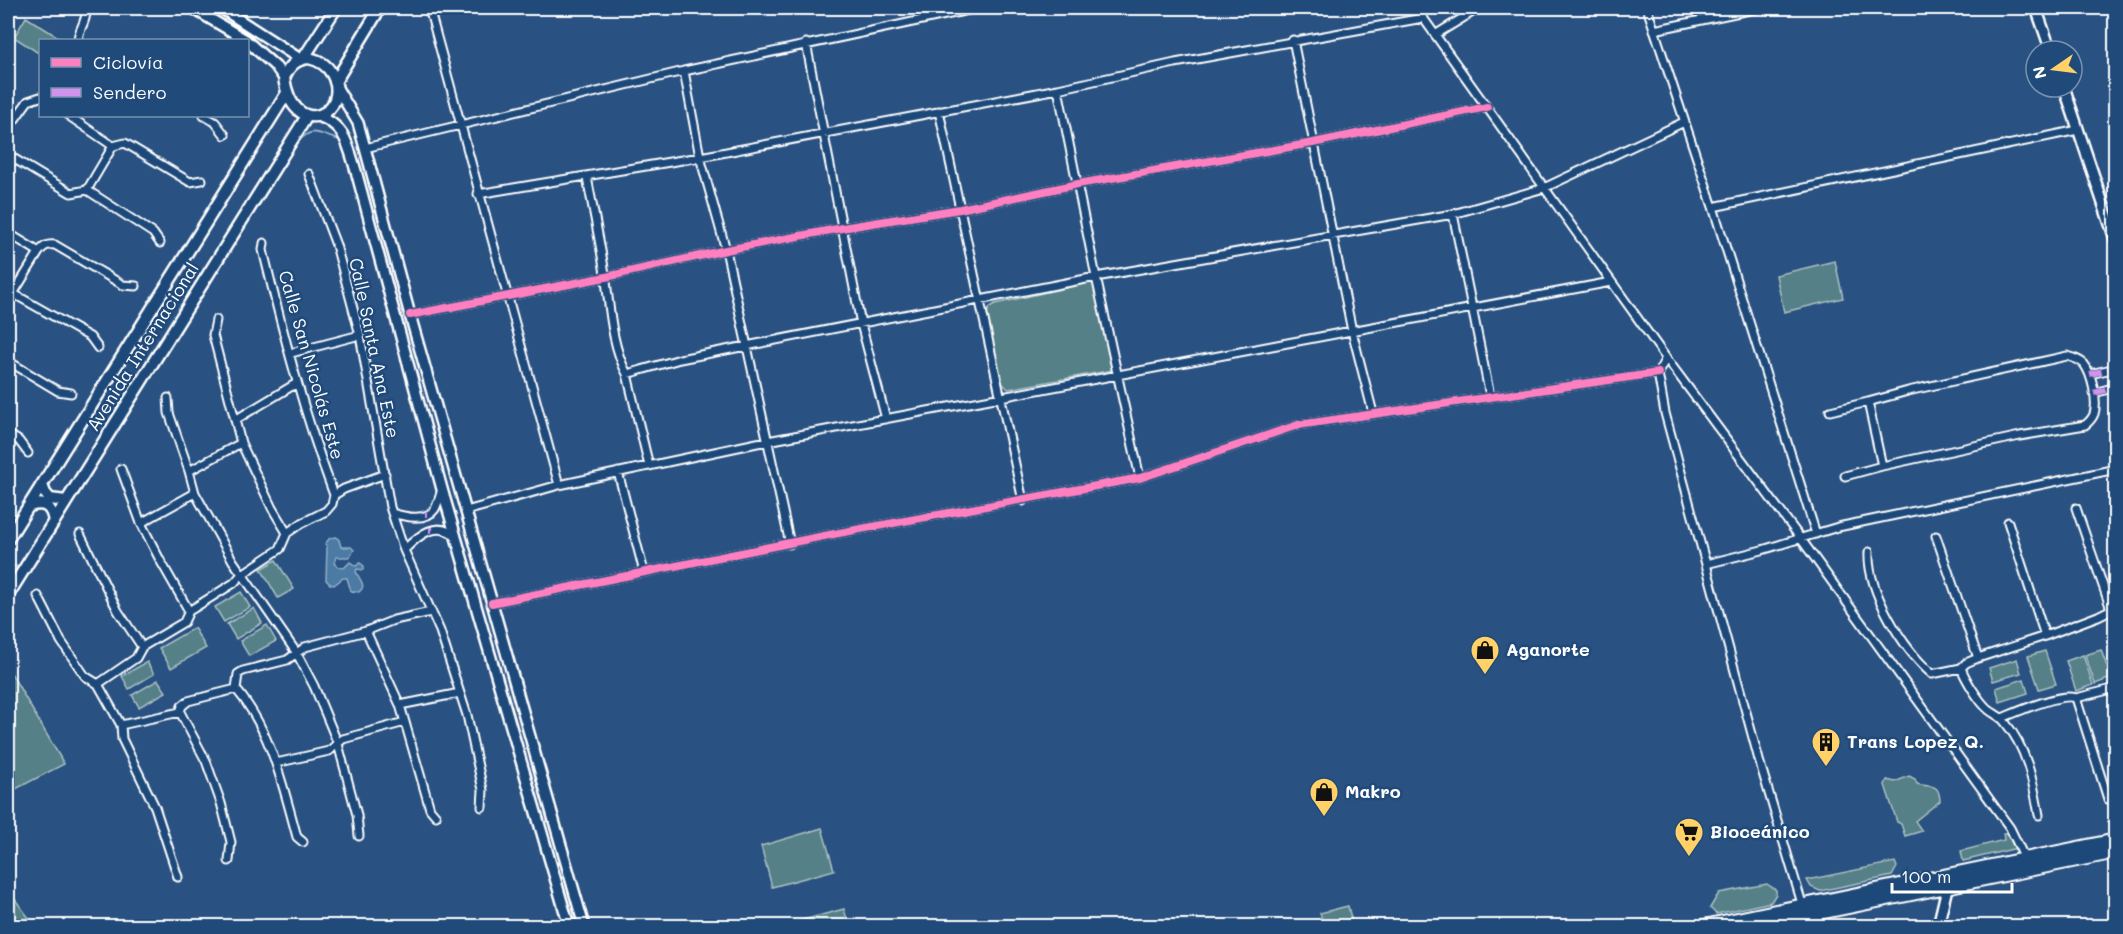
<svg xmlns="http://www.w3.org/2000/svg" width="2123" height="934" viewBox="0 0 2123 934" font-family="Mali,sans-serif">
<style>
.green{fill:#558087;stroke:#aac0c3;stroke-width:1.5}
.water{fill:#4b7aa4;stroke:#93afc8;stroke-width:1.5}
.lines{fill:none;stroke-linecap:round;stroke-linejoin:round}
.stream{stroke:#93afc8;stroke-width:2}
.street-casing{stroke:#fff;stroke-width:11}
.secondary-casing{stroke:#fff;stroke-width:14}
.primary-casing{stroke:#fff;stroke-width:15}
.highway-casing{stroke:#fff;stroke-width:16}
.street{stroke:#1f4a7a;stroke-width:7}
.secondary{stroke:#1f4a7a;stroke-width:9}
.primary{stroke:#1f4a7a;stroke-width:10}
.highway{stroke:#1f4a7a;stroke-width:12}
.quiet{stroke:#d193ec;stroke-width:6;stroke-dasharray:12 6;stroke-linecap:butt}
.cycleway-casing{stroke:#1f4a7a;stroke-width:11}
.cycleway{stroke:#ff80c0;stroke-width:8}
.labels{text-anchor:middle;stroke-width:5;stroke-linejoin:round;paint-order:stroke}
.street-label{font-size:18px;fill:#fff;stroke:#1f4a7a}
.poi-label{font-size:18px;font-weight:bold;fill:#fff;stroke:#1f4a7a;text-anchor:start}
</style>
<rect width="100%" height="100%" fill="#295181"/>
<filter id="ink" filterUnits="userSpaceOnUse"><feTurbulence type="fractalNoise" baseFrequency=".0167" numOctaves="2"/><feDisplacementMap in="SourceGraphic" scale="12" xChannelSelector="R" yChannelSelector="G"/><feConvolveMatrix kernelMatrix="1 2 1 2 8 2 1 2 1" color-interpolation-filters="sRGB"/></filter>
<g filter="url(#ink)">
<path class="green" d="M26 17 61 39 60 40H40V54L14 37Z
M1835 261 1843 298 1784 312 1776 275Z
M1091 282 1095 284 1113 370 1008 389 1002 383 987 314 989 308 995 304Z
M276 560 294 589 278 598 261 569Z
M241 592 250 607 224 622 215 607Z
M254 608 262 623 236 639 227 624Z
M267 625 276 641 249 656 240 641Z
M194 628 206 648 171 668 159 648Z
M2101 650 2111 678 2095 684 2085 655Z
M2045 651 2056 684 2039 689 2028 656Z
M2083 655 2093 685 2076 691 2066 661Z
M2017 659 2021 673 1993 681 1989 668Z
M147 662 154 674 129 689 122 676Z
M8 668 64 764 8 793Z
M2024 679 2028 693 2000 702 1996 688Z
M158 680 166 692 139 707 132 695Z
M1909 776 1915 779 1917 784C1932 788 1939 782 1940 801L1915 821 1922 831 1905 836 1901 824 1897 822 1885 785 1887 780 1895 782Z
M822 828 834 870 772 887 761 846Z
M2003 833H2010L2017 848 1963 861 1961 851 2004 840Z
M1895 862 1897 867 1892 876 1820 891 1811 887 1807 880Z
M1767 884 1776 890V894L1771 902 1716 914 1710 908 1719 893Z
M8 890 35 926H8Z
M1348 906 1353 926H1324L1320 913Z
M844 909 849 926H786L785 925Z"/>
<path class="water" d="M336 537 339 540 341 547H351L354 550 349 557H336L334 563 338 567 344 568 350 562 356 566 360 563 364 566 363 570 357 569 356 571C358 579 368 585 359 592L351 591 347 578H343L334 585 330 584 326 580 327 546 325 544 330 538Z"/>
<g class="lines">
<path class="stream" d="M8 563 17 567
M28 570 36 562 297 143C314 123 321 137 341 140"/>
<g class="street-casing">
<path id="street" d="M429 8 559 485
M1416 8 1666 358 1801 539 2010 828 2025 859
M1647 8 1713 207 1816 534
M1654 30 1759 8
M1435 35 1479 8
M78 40C78 30 86 23 86 12L80 8
M1293 40 1352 331 1373 413
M806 43 861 324 886 419
M1058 89 1096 277 1140 478
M939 111 1023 501
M69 116 113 146
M204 116 215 122 225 135
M8 129 28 101 40 97
M365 148 684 71
M8 155 71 193 87 190 113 146 125 143 190 182 202 180
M309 174 336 245 360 335 390 507 404 550 440 631 467 715 483 790 482 807
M587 177C593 209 600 242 605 274 610 307 611 344 627 374L649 466
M87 190 153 233 160 243
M478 194 700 157 1058 89 1175 63 1423 18
M1713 207 2078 130
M1453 214 1490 396
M8 233 39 252
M264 243 263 250C283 333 304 415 334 495
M14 294 90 337 98 348
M8 302 39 252C44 246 47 244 55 245L123 285 136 286
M410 315 606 277 726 250 842 228 960 209 1078 184 1313 143 1487 107
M216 320 213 335 241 443 272 508 287 533
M291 353 360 335
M2067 356C2074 358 2079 359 2084 364 2092 374 2098 402 2094 414 2092 419 2089 422 2085 425L2020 436 1882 466 1868 402 1908 391Z
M1666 358 1658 373 1665 413 1759 760 1803 907
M8 361 58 391 71 393
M627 374 680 359 1096 277 1453 214 1544 188 1684 122
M2090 374 2116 368
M2094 393 2116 387
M168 398 169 413 189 471 195 493 233 561 296 652 314 686 338 744 357 815 359 836
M1830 411 1868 402
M235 420 297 383
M8 434 19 441 28 453
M121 469 141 523 160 560 189 611
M189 471 241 443
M618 472 644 572
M1845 476 1882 466
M2076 508 2111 609
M466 511 559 485 757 443 1611 282
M392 513C405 517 426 522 435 509 438 503 440 496 442 489
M2008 522 2045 636
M141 523 195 493
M80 534 118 611 142 647
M1936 536 1978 658
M790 544 726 250 700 157 684 71 978 8
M404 550C419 535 436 520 456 536
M1869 552C1867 591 1903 649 1932 674L1961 668 1966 663 1978 658 2045 636 2098 616 2116 607
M1706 564 1762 550 1838 527 2116 469
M38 596 61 641 85 676 98 684 121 725 122 739 155 807 178 877
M492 603 839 533 1140 478 1298 425 1658 373
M366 631 400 705 430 809 436 816
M1961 668C1966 680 1979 702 1989 710 1994 714 2000 716 2004 721 2027 748 2033 781 2039 815
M98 684 136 658 142 647 184 622 189 611 234 583 241 575 280 549 287 533 302 523 326 511 332 504 334 495 344 489 385 474
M236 689C271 730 283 786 297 837L303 842
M2076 698 2108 799
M400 705 460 693
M180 712 206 761 221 803 231 842 229 861
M2002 718C2017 712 2061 692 2076 698L2116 688
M121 725 180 712 182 706 188 701 236 689 238 674 243 671 287 660 305 647 366 631 394 620 431 612
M276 763 329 751 343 739 405 722"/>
</g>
<g class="secondary-casing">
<path id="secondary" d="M192 8 246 40
M221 8 300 59
M2036 8 2051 51
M248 42 276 67 284 78
M2064 87 2116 242
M337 88 358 123 365 148 410 315 584 926
M317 116C345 124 348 145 356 171L442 489 569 926
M1938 926 1947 888"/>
</g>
<g class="primary-casing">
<path id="primary" d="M309 58C318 60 327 65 332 74 353 112 294 144 284 78 289 66 296 59 309 58Z
M303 59 336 8
M335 82 380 8
M42 485 45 493 50 499 66 501
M30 506C45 501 52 507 54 522
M8 539 287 93
M8 595 307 116"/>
</g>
<g class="highway-casing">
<path id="highway" d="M1704 926 2116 840
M1756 926 2116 852"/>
</g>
<use href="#street" class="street"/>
<use href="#secondary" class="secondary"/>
<use href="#primary" class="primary"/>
<use href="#highway" class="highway"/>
<path class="quiet" d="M2090 374 2116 368
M2094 393 2116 387
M425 514H427
M429 530H432"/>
<g class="cycleway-casing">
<path id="cycleway" d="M410 315 606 277 726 250 842 228 960 209 1078 184 1313 143 1487 107
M492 603 839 533 1140 478 1298 425 1658 373"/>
</g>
<use href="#cycleway" class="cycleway"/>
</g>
</g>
<defs>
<g id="shop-pin" transform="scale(1.5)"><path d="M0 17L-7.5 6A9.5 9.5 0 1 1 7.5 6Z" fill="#ffd166" stroke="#1f4a7a"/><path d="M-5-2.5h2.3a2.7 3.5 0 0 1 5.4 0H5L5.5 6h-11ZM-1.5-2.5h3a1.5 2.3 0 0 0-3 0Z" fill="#111"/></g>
<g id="building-pin" transform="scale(1.5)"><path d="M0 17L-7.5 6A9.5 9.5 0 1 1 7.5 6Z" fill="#ffd166" stroke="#1f4a7a"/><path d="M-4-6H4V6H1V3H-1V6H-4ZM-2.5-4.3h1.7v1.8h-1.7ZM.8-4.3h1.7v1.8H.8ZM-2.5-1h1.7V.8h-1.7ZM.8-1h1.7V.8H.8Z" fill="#111"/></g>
<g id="supermarket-pin" transform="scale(1.5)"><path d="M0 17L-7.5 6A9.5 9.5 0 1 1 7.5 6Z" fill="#ffd166" stroke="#1f4a7a"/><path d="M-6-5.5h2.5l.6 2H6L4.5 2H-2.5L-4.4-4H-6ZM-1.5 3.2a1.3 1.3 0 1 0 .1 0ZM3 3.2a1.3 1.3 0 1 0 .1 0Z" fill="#111"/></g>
</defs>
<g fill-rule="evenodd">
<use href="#shop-pin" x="1485" y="650"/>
<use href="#building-pin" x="1826" y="742"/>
<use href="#shop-pin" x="1324" y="792"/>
<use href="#supermarket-pin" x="1689" y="832"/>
</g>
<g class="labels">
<g class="street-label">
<text transform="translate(143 347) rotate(-58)" y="6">Avenida Internacional</text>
<text transform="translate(374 348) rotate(78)" y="6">Calle Santa Ana Este</text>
<text transform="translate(311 365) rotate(74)" y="6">Calle San Nicolás Este</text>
</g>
<g class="poi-label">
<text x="1506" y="656">Aganorte</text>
<text x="1847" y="748">Trans Lopez Q.</text>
<text x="1345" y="798">Makro</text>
<text x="1710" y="838">Bioceánico</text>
</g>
</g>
<rect width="2123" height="934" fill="none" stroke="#1f4a7a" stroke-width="30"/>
<rect x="15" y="15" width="2093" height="904" fill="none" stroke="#fff" stroke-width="2" filter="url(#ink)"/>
<rect x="39" y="39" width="210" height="78" fill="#1f4a7a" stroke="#7992af" stroke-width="1.5"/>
<rect x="51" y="58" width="30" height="9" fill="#ff80c0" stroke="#7992af" stroke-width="1.5"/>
<text x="93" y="69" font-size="18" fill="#ffffff">Ciclovía</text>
<rect x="51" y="88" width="30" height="9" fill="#d193ec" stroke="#7992af" stroke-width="1.5"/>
<text x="93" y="99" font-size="18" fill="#ffffff">Sendero</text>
<g transform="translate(2054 69) rotate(256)"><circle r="28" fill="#1f4a7a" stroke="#7992af" stroke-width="1.5"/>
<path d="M0-4.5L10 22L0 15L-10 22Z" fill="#ffd166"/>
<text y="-9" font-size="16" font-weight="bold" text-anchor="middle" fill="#ffffff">N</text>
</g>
<path d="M1892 883v9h120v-9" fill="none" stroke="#ffffff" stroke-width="3"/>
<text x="1901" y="883" font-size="18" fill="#ffffff" stroke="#1f4a7a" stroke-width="4.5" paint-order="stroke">100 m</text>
</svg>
